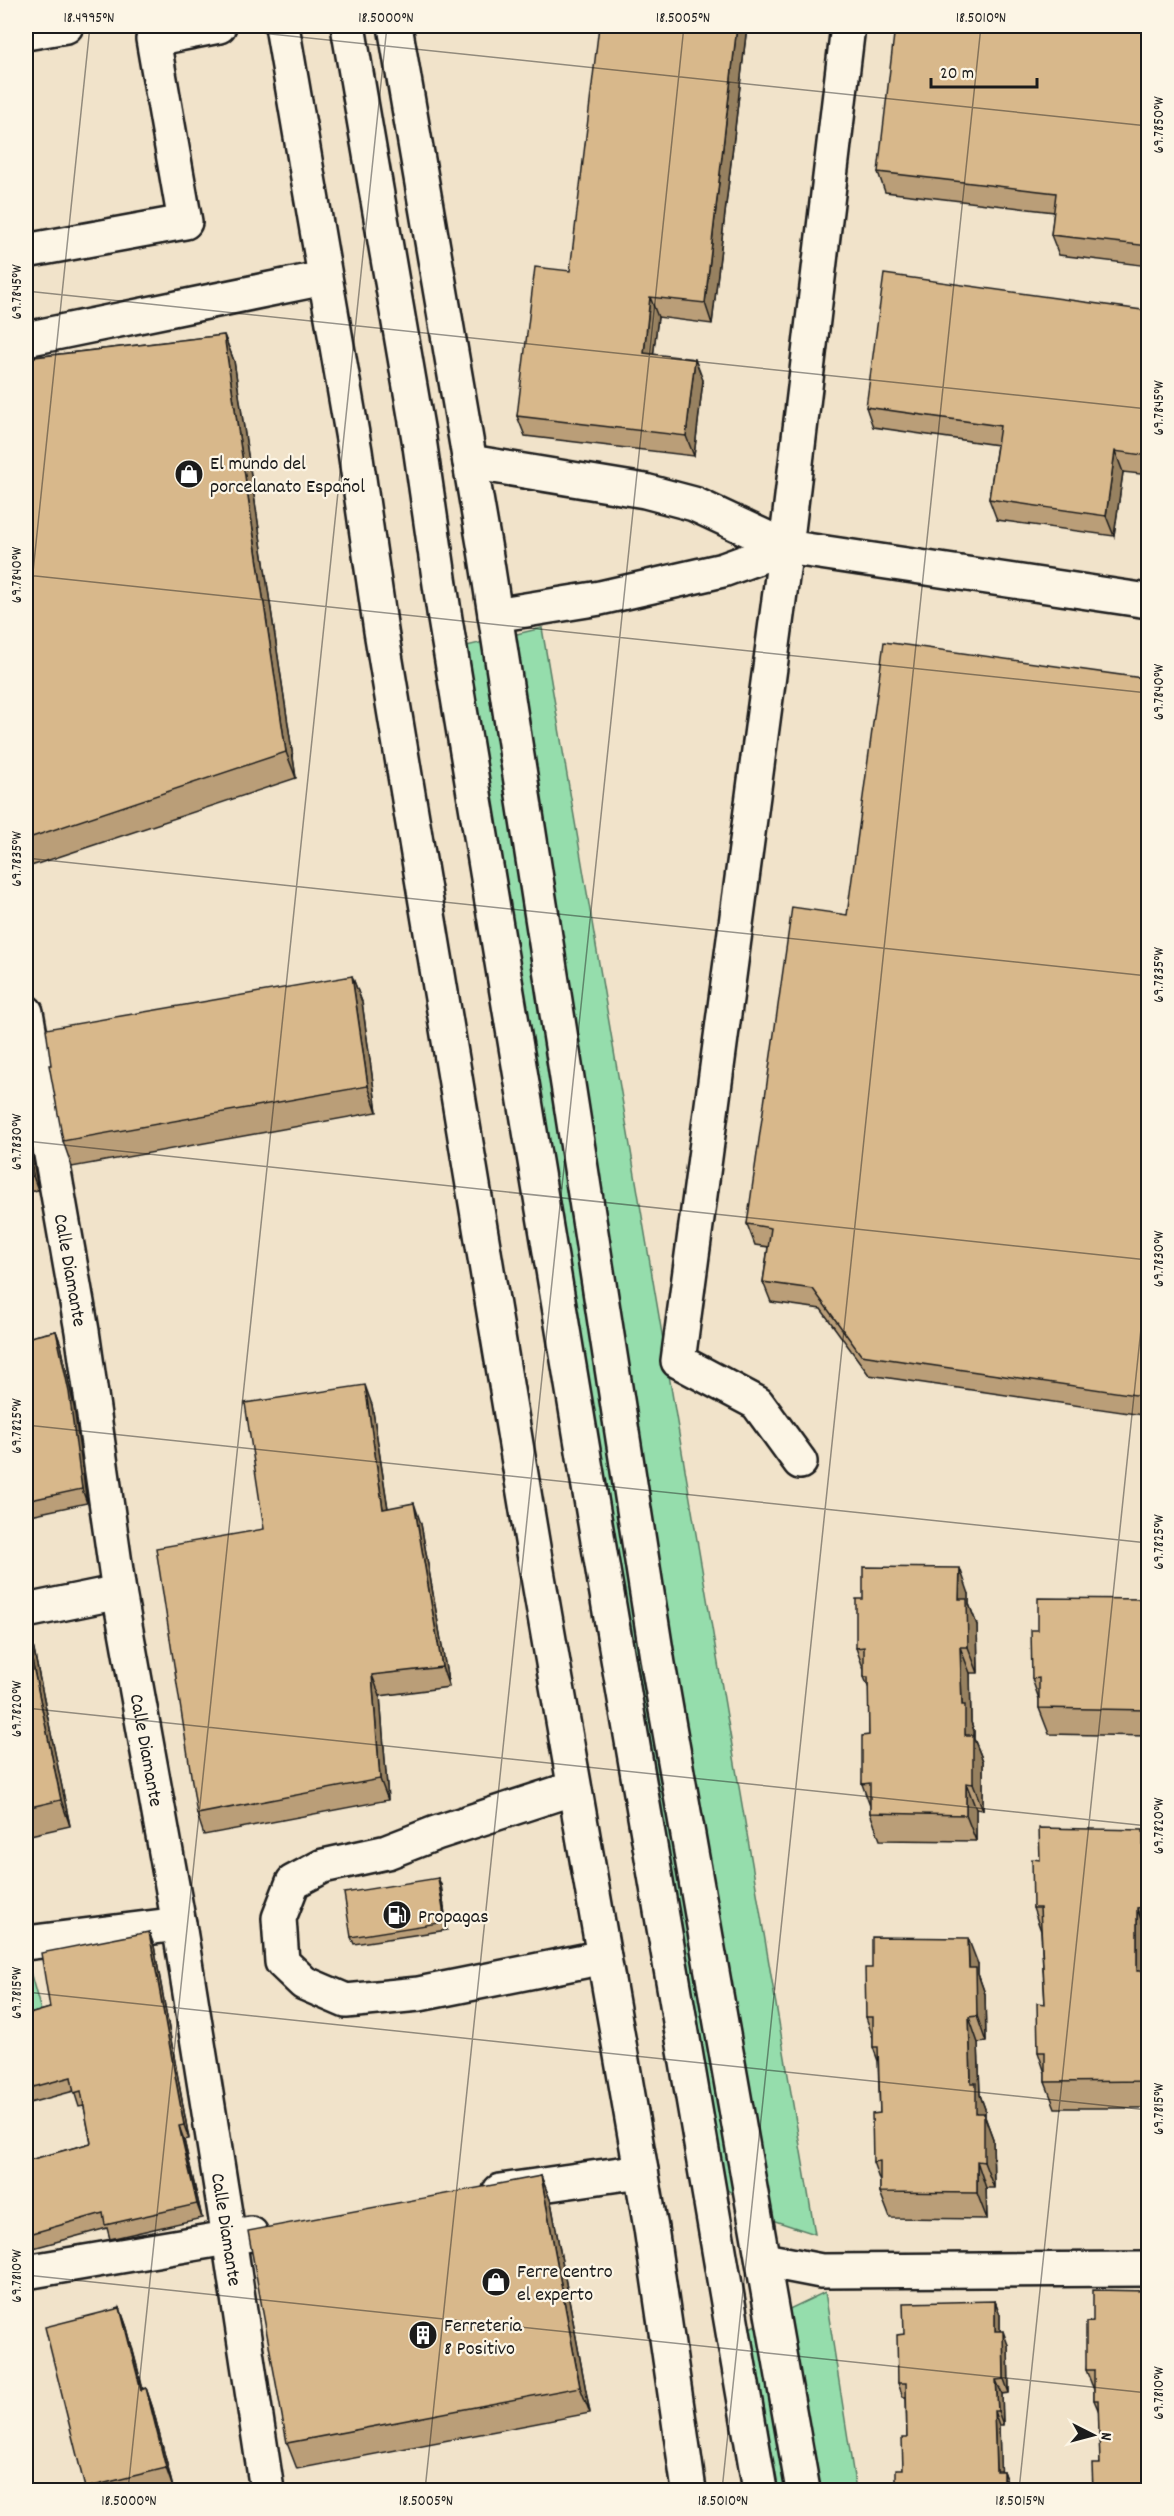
<svg xmlns="http://www.w3.org/2000/svg" width="1174" height="2516" viewBox="0 0 1174 2516" font-family="Dekko,sans-serif">
<style>
.green{fill:#95ddac;stroke:#587c64;stroke-width:1.5}
.lines{fill:none;stroke-linecap:round;stroke-linejoin:round}
.minor-casing{stroke:#1c1c1c;stroke-width:38}
.major-casing{stroke:#1c1c1c;stroke-width:38}
.minor{stroke:#fcf5e5;stroke-width:33}
.major{stroke:#fcf5e5;stroke-width:33}
.wall{fill:#ba9e78;stroke:#1c1c1c;stroke-width:1.5}
.shaded-wall{fill:#978161;stroke:#1c1c1c;stroke-width:1.5}
.building{fill:#d8b88b;stroke:#1c1c1c;stroke-width:1.5}
.ticks{fill:none;stroke:#1c1c1c;stroke-width:1.5;stroke-opacity:0.45}
.labels{text-anchor:middle;stroke-width:4.5;stroke-linejoin:round;paint-order:stroke}
.poi-label{font-size:20px;fill:#1c1c1c;stroke:#fcf5e5;text-anchor:start}
.street-label{font-size:20px;fill:#1c1c1c;stroke:#fcf5e5}
.neatline{fill:none;stroke:#1c1c1c;stroke-width:2}
.ticks-label{font-size:15px;text-anchor:middle;fill:#1c1c1c}
</style>
<rect width="100%" height="100%" fill="#f1e3ca"/>
<filter id="ink" filterUnits="userSpaceOnUse"><feTurbulence type="fractalNoise" baseFrequency=".0167" numOctaves="2"/><feDisplacementMap in="SourceGraphic" scale="12" xChannelSelector="R" yChannelSelector="G"/><feConvolveMatrix kernelMatrix="1 2 1 2 8 2 1 2 1" color-interpolation-filters="sRGB"/></filter>
<g filter="url(#ink)">
<path class="green" d="M542 628 815 2234 769 2219 722 2186 454 649Z
M27 1961 45 2025 26 2031V1962Z
M825 2292 856 2490H762L737 2334Z"/>
<g class="lines">
<g class="minor-casing">
<g id="minor">
<path d="M395 26 485 550 658 1664 803 2490"/>
<path d="M26 33 66 26"/>
<path d="M26 251 185 222 153 39 219 26"/>
<path d="M26 339 324 278"/>
<path d="M470 462 645 491 694 504 786 547 1148 601"/>
<path d="M495 615 600 598 723 570 786 547"/>
<path id="s1" d="M26 1012 82 1331 119 1592 179 1924 229 2238 267 2490"/>
<path d="M800 1462 757 1403 678 1361 786 547 848 26"/>
<path d="M26 1611 119 1592"/>
<path d="M574 1788 436 1833 387 1852 323 1866 293 1882 279 1918 282 1962 304 1983 346 2001 419 1994 604 1957"/>
<path d="M26 1943 179 1924"/>
<path d="M500 2191 641 2171"/>
<path d="M764 2260 821 2271 1148 2269"/>
<path d="M26 2272 251 2234"/>
</g>
</g>
<g class="major-casing">
<path id="major" d="M282 26 355 451 381 631 536 1565 651 2228 689 2490
M348 26 419 439 445 619 600 1553 760 2490"/>
</g>
<use href="#minor" class="minor"/>
<use href="#major" class="major"/>
</g>
<path class="wall" d="M747 26 712 324 658 317 653 355 703 380 694 456 525 436 517 416 570 271Z
M1149 26V266L1059 255 1051 235 1054 212 885 192 878 172Z
M1149 311V475L1123 472 1114 536 997 520 989 499 997 445 873 427 866 407Z
M224 335 234 361 296 778 28 867 26 861V358Z
M1149 679V1416L869 1375 821 1309 771 1302 763 1282 768 1247 755 1245 747 1224 847 915Z
M352 976 362 1002 377 1112 72 1167 63 1141Z
M26 1118 38 1190 26 1193Z
M56 1331 61 1345 74 1407 87 1503 26 1516V1338Z
M372 1405 388 1508 421 1524 449 1687 380 1696 388 1800 204 1835 197 1814 264 1529Z
M969 1594V1604L977 1625 978 1673H970L971 1722 974 1731V1739L983 1761V1810L976 1809V1841L880 1840 870 1813V1806L862 1784 869 1735V1689L864 1677V1670L856 1648Z
M1149 1599V1736L1049 1734 1039 1708V1699L1032 1679 1038 1630Z
M26 1627 33 1646 70 1826 26 1836Z
M1149 1764V1934H1146L1147 1971H1149V2108H1055L1045 2082V2073L1038 2052 1045 2004 1041 1931 1033 1908 1040 1860 1147 1839Z
M438 1878 441 1885 447 1930 354 1944 351 1937Z
M149 1932 154 1946 189 2139 184 2140 202 2218 110 2239 107 2228 26 2250V2161L91 2143 84 2106 79 2107 74 2091 26 2104V2015L50 2008Z
M978 1964V1974L985 1994 986 2042 978 2043 980 2095 985 2109V2117L993 2139 994 2188H986L987 2219 890 2218 880 2192V2182L873 2162 880 2113 878 2061 873 2047V2038L866 2017Z
M541 2176 551 2202 590 2413 297 2469 287 2443Z
M1149 2291 1100 2464 1099 2412 1094 2400V2390L1086 2370 1093 2321Z
M995 2301 1000 2315V2331L1008 2345 1009 2393 1002 2394 1003 2425H999L1000 2471H1003L1008 2485 903 2469 907 2438 906 2397H903L898 2383 904 2334Z
M120 2308 127 2328 143 2389 146 2388 153 2409 173 2488 164 2490H86L85 2488Z"/>
<path class="shaded-wall" d="M737 26H747L712 324 705 303Z
M650 297 658 317 651 374 644 353Z
M224 335 234 361 296 778 286 752Z
M695 359 703 380 694 456 686 436Z
M1115 451 1123 472 1114 536 1106 516Z
M352 976 362 1002 377 1112 368 1086Z
M26 1118 38 1190 33 1176 26 1133Z
M56 1331 61 1345 74 1407 87 1503 82 1489Z
M365 1385 372 1405 391 1529 383 1509Z
M414 1503 421 1524 449 1687 442 1667Z
M960 1568 969 1594V1604L977 1625 978 1673 968 1647 959 1599Z
M26 1627 33 1646 70 1826 61 1800 26 1632Z
M960 1647 970 1673 971 1722 974 1731V1739L983 1761V1810L973 1784 965 1735 962 1705Z
M372 1675 380 1696 388 1800 380 1779Z
M966 1783 976 1809V1841L966 1815Z
M1143 1830 1148 1842H1147L1149 1847V1920L1144 1907Z
M438 1878 441 1885 447 1930 445 1922Z
M1137 1908 1146 1934 1147 1997 1137 1971Z
M149 1932 154 1946 189 2139 184 2125Z
M968 1938 978 1964V1974L985 1994 986 2042 977 2016 969 1968Z
M969 2017 978 2043 980 2095 985 2109V2117L993 2139 994 2188 984 2162 971 2083Z
M179 2126 184 2140 202 2218 197 2204Z
M977 2161 986 2188 987 2219 977 2193Z
M541 2176 551 2202 590 2413 580 2387Z
M995 2301 1000 2315V2345L995 2331Z
M120 2308 127 2328 148 2410 141 2390Z
M1003 2331 1008 2345 1009 2393 1004 2379Z
M996 2380 1002 2394 1003 2425 998 2411Z
M146 2388 153 2409 173 2488 166 2468Z
M994 2411 999 2425 1001 2486 996 2471Z
M1003 2471 1008 2485V2490H1003Z"/>
<path class="building" d="M599 26H737L705 303 650 297 644 353 695 359 686 436 517 416 535 267 570 271Z
M895 26H1149V246L1051 235 1056 193 878 172Z
M884 274 1149 311V456L1115 451 1106 516 989 499 1000 426 866 407Z
M224 335 286 752 26 839V358Z
M884 642 1149 679V1397L861 1355 813 1289 763 1282 771 1228 747 1224 792 907 847 915Z
M352 976 368 1086 63 1141 49 1065H51L46 1029Z
M26 1133 33 1176 26 1178Z
M56 1331 69 1392 82 1489 26 1501V1338Z
M365 1385 383 1509 414 1503 442 1667 372 1675 380 1779 197 1814 156 1548 264 1529 245 1403Z
M863 1567 960 1568 959 1599H967L968 1647H960L962 1705H965V1735H973V1784L966 1783V1815L870 1813V1783L862 1784V1736L869 1735 868 1677H864V1647L856 1648V1599H863Z
M1038 1598 1149 1599V1710L1039 1708V1678L1032 1679 1031 1630H1038Z
M26 1632 61 1800 26 1808Z
M1146 1764H1149V1842H1147Z
M1039 1828 1143 1830 1144 1907 1137 1908V1971H1149V2081L1045 2082V2052H1038L1037 2003 1045 2004 1040 1908H1033L1032 1859 1040 1860Z
M438 1878 445 1922 351 1937 344 1893Z
M149 1932 184 2125 179 2126 197 2204 105 2225 103 2213 26 2235V2161L91 2143 81 2091 74 2093 71 2077 26 2089V2015L50 2008 41 1953Z
M872 1937 968 1938 969 1968H976L977 2016 969 2017 971 2083H976V2113H984V2162L977 2161V2193L880 2192V2161L873 2162 872 2114 880 2113 878 2047H873V2017H866L865 1968H872Z
M541 2176 580 2387 287 2443 248 2231Z
M1093 2290 1149 2291V2490H1093L1092 2464H1100L1098 2400H1094V2370H1086V2322L1093 2321Z
M995 2301V2331H1003L1004 2379 996 2380 998 2411H994L996 2471H1003V2490H896V2469H903L902 2438H907L906 2383H898L897 2335 904 2334 903 2303Z
M120 2308 141 2390 146 2388 166 2468 85 2488 45 2327Z"/>
</g>
<path class="ticks" d="M195 26 1148 126M26 291 1148 409M26 575 1148 693M26 639 90 26M26 858 1148 976M26 1141 1148 1260M26 1425 1148 1543M26 1708 1148 1826M26 1992 1148 2110M26 2275 1148 2393M128 2490 387 26M425 2490 684 26M722 2490 981 26M1019 2490 1148 1262"/>
<defs>
<g id="shop-disc" transform="scale(1.5)"><circle r="9.5" fill="#1c1c1c" stroke="#fcf5e5"/><path d="M-5-2.5h2.3a2.7 3.5 0 0 1 5.4 0H5L5.5 6h-11ZM-1.5-2.5h3a1.5 2.3 0 0 0-3 0Z" fill="#fff"/></g>
<g id="fuel-disc" transform="scale(1.5)"><circle r="9.5" fill="#1c1c1c" stroke="#fcf5e5"/><path d="M-5.5-6h7V0h2V4h1.3V-2.5L3-4.5l.8-.8L6-3V5H2.5V1h-1V6h-7ZM-4.2-4.7v3.2H.2V-4.7Z" fill="#fff"/></g>
<g id="building-disc" transform="scale(1.5)"><circle r="9.5" fill="#1c1c1c" stroke="#fcf5e5"/><path d="M-4-6H4V6H1V3H-1V6H-4ZM-2.5-4.3h1.7v1.8h-1.7ZM.8-4.3h1.7v1.8H.8ZM-2.5-1h1.7V.8h-1.7ZM.8-1h1.7V.8H.8Z" fill="#fff"/></g>
</defs>
<g fill-rule="evenodd">
<use href="#shop-disc" x="189" y="474"/>
<use href="#fuel-disc" x="397" y="1915"/>
<use href="#shop-disc" x="496" y="2282"/>
<use href="#building-disc" x="423" y="2335"/>
</g>
<g class="labels">
<g class="poi-label">
<text x="210" y="469">El mundo del<tspan x="210" dy="23">porcelanato Español</tspan></text>
<text x="418" y="1922">Propagas</text>
<text x="517" y="2277">Ferre centro<tspan x="517" dy="23">el experto</tspan></text>
<text x="444" y="2331">Ferreteria<tspan x="444" dy="23">8 Positivo</tspan></text>
</g>
<g class="street-label">
<text dy="7" stroke="none"><textPath href="#s1" startOffset="262">Calle Diamante</textPath></text>
<text dy="7" stroke="none"><textPath href="#s1" startOffset="748">Calle Diamante</textPath></text>
<text dy="7" stroke="none"><textPath href="#s1" startOffset="1234">Calle Diamante</textPath></text>
</g>
</g>
<rect width="1174" height="2516" fill="none" stroke="#fcf5e5" stroke-width="66"/>
<g transform="translate(1093 2435) rotate(96)" stroke="#fcf5e5" stroke-width="4.5" paint-order="stroke">
<path d="M0-4.5L10 22L0 15L-10 22Z" fill="#1c1c1c"/>
<text y="-9" font-size="16" font-weight="bold" text-anchor="middle" fill="#1c1c1c">N</text>
</g>
<path d="M931 78v9h106v-9" fill="none" stroke="#1c1c1c" stroke-width="3"/>
<text x="940" y="78" font-size="18" fill="#1c1c1c" stroke="#fcf5e5" stroke-width="4.5" paint-order="stroke">20 m</text>
<rect x="33" y="33" width="1108" height="2450" class="neatline"/>
<g class="ticks-label">
<text x="89" y="22">18.4995°N</text>
<text x="386" y="22">18.5000°N</text>
<text x="683" y="22">18.5005°N</text>
<text x="981" y="22">18.5010°N</text>
<text transform="translate(1158 125) rotate(-90)" y="5">69.7850°W</text>
<text transform="translate(16 292) rotate(-90)" y="5">69.7845°W</text>
<text transform="translate(1158 408) rotate(-90)" y="5">69.7845°W</text>
<text transform="translate(16 575) rotate(-90)" y="5">69.7840°W</text>
<text transform="translate(1158 692) rotate(-90)" y="5">69.7840°W</text>
<text transform="translate(16 859) rotate(-90)" y="5">69.7835°W</text>
<text transform="translate(1158 975) rotate(-90)" y="5">69.7835°W</text>
<text transform="translate(16 1142) rotate(-90)" y="5">69.7830°W</text>
<text transform="translate(1158 1259) rotate(-90)" y="5">69.7830°W</text>
<text transform="translate(16 1426) rotate(-90)" y="5">69.7825°W</text>
<text transform="translate(1158 1542) rotate(-90)" y="5">69.7825°W</text>
<text transform="translate(16 1709) rotate(-90)" y="5">69.7820°W</text>
<text transform="translate(1158 1826) rotate(-90)" y="5">69.7820°W</text>
<text transform="translate(16 1993) rotate(-90)" y="5">69.7815°W</text>
<text transform="translate(1158 2109) rotate(-90)" y="5">69.7815°W</text>
<text transform="translate(16 2276) rotate(-90)" y="5">69.7810°W</text>
<text transform="translate(1158 2393) rotate(-90)" y="5">69.7810°W</text>
<text x="129" y="2505">18.5000°N</text>
<text x="426" y="2505">18.5005°N</text>
<text x="723" y="2505">18.5010°N</text>
<text x="1020" y="2505">18.5015°N</text>
</g>
</svg>
